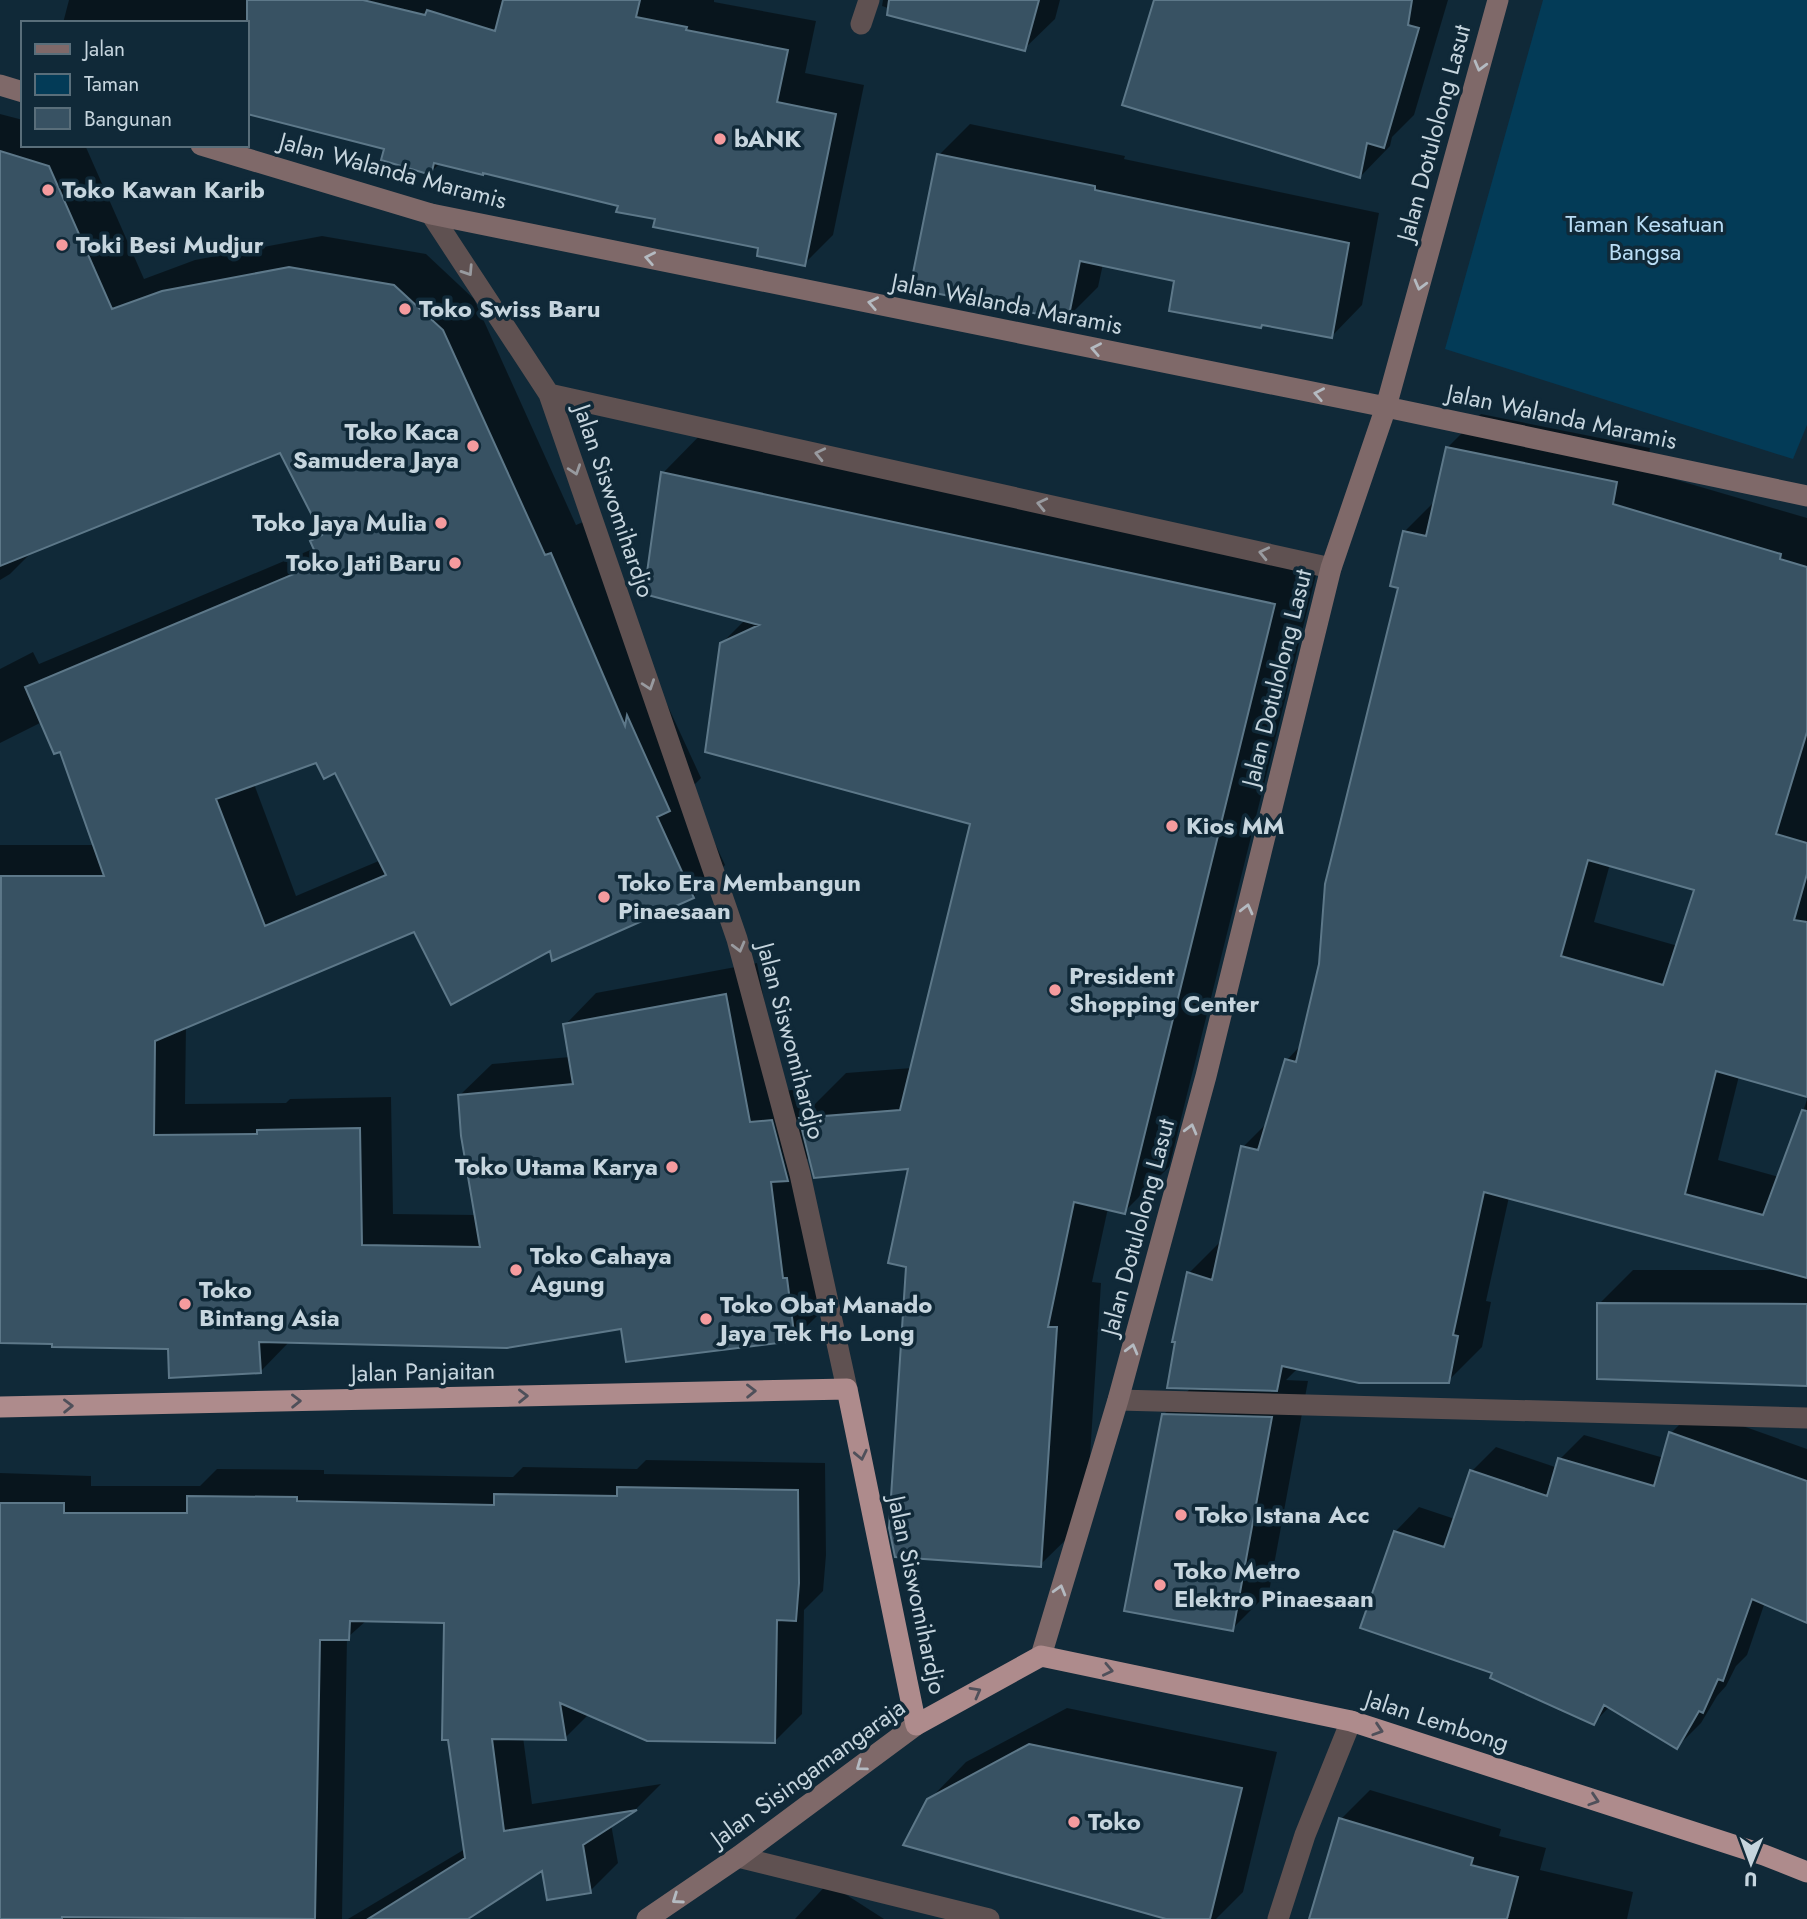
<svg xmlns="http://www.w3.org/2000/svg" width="1807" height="1919" viewBox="0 0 1807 1919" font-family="Jost,sans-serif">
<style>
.green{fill:#033b57}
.shadow{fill:#0007;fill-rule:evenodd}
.building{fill:#385263;stroke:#5d7889;stroke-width:2;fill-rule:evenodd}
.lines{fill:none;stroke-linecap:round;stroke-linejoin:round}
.lane{stroke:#5f5151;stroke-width:21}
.street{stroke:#5f5151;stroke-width:21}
.secondary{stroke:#7f6969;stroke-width:21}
.highway{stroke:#ae8b8c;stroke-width:21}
.oneway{stroke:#b4bac1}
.oneway2{stroke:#989a9f}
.oneway3{stroke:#4f505a}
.poi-dot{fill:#f59b9e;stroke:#102938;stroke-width:2.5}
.labels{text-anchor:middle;stroke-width:7;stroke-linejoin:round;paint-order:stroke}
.street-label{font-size:24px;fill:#c6d5de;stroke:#102938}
.poi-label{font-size:24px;font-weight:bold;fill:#c6d5de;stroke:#102938;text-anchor:start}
.park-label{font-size:24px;fill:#b9ddf5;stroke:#102938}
</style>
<rect width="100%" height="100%" fill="#102938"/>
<path class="green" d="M1543 0H1807V425L1793 459 1445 349Z"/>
<path class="shadow" d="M69 0H714V2L816 21 805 73 864 85 833 235 804 264 760 246 620 205 440 163 430 173 386 147 247 114V23H63Z
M883 0H1060L1055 19 1024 49 897 11 882 6Z
M1156 0H1448L1414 115 1392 137 1390 146 1360 177Z
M0 114 23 120V145H85L144 279 195 260 322 236 426 254 474 299 576 525 583 522 701 778 690 789 725 865 693 897 552 949 415 930 186 1026 185 1104 286 1103 290 1099 391 1097 393 1214 477 1215 460 1095 492 1064 570 1057 565 1025 596 993 757 963 781 1091 803 1089 809 1110 846 1073 912 1068 972 823 722 643 745 620 663 473 708 427 1320 559 1169 1167 1124 1212 1108 1208 1092 1282 1101 1283 1086 1520 1040 1565 908 1265 910 1167 810 1156 804 1163 826 1307 794 1339 623 1327 290 1341 261 1371 169 1348 0 1341V845H95L61 750 42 722 0 743V669L33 652 39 664 315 548 312 541 322 532 281 451 34 550 10 574 0 580ZM317 761 336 771 381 860 296 896 254 784Z
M970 124 1125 156 1124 159 1379 213 1362 305 1332 336 1176 279 1103 264 1098 287 1067 318 939 155Z
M1481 414 1650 448 1646 471 1807 518V1095L1739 1076 1718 1160 1779 1177 1807 1100V1380L1599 1304 1633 1270H1780L1509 1197 1486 1301 1491 1302 1482 1347 1448 1381 1298 1368 1286 1380 1308 1381 1269 1592 1232 1629 1163 1415 1192 1387 1189 1273 1223 1239 1243 1147 1268 1122 1287 1060 1302 1044 1400 586 1404 532 1436 500 1447 448ZM1610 864 1697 889 1678 946 1594 922Z
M1695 1409 1807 1449V1621L1765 1602 1747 1655 1736 1666 1726 1686 1717 1696 1701 1723 1677 1747 1610 1706 1594 1723 1494 1672 1395 1532 1419 1507 1455 1519 1472 1471 1496 1447 1558 1468 1560 1459 1584 1435 1664 1458 1671 1433Z
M646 1460 825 1463 826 1555 823 1591 804 1610 802 1714 774 1742 589 1714 565 1738 523 1737 532 1804 661 1784 636 1809 611 1824 618 1863 590 1891 544 1868 465 1919H348L465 1849 446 1621 367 1620 347 1638 342 1919H0V1473L91 1476V1486H200L217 1469 324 1470V1474L513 1477 523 1467 637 1469Z
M1067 1708 1277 1752 1243 1892 1216 1919H1172L929 1800 966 1762Z
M1370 1790 1501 1829 1499 1836 1546 1848 1540 1870 1633 1892 1627 1919H1311L1341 1819Z
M828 1883 884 1919H795Z"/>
<path class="building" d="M247 0H363L425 15 427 10 495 31 503 0H640L636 17 687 27 686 30 788 50 777 102 836 114 805 266 757 256 758 248 653 227 655 219 616 212 618 206 483 173V175L434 163 431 175 381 160 384 149 247 114Z
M889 0H1039L1025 51 887 15Z
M1154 0H1412L1408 25 1419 28 1384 148 1367 143 1360 178 1122 105Z
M0 151 49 166 112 309 162 291 289 267 394 285 443 330 545 555 551 553 625 726 627 715 670 811 657 817 694 898 552 961 550 951 451 1005 414 932 155 1041 154 1135 257 1134V1130L360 1128 362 1245 480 1247 461 1136 458 1095 573 1084 563 1024 726 994 750 1122 772 1120 788 1181 771 1182 783 1278H787L795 1341 626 1362 621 1329 507 1348 259 1342 261 1373 169 1378 168 1349 52 1347V1344L0 1343 1 876H104L60 752 54 754 25 687 320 563 310 541 322 535 280 453 0 566ZM316 763 324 779 335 773 386 875 265 926 216 799Z
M937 154 1095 186V190L1349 243 1332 338 1262 325 1261 328 1169 311 1174 281 1080 261 1068 320 910 288Z
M1446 447 1617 482 1613 504 1781 554 1780 559 1807 567V732L1776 834 1807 843V874L1794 920 1807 922V1097L1716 1071 1685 1194 1763 1215 1802 1110 1807 1111V1278L1484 1192 1453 1335 1458 1336 1449 1383H1359L1282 1366 1277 1391 1167 1388 1175 1342H1172L1187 1272 1212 1280 1241 1146 1258 1150 1285 1059 1296 1062 1319 964 1325 884 1398 588 1390 586 1403 531 1426 536ZM1588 860 1694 890 1663 985 1561 956Z
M661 472 1275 604 1125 1214 1074 1202 1048 1327H1057L1041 1567 895 1557 889 1528 906 1267 888 1263 908 1169 814 1178 799 1118 900 1110 970 824 705 752 720 643 759 625 644 594Z
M1597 1303 1807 1304V1386L1597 1379Z
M1162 1414 1272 1417 1233 1631 1124 1611Z
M1669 1432 1807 1481V1623L1752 1599 1723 1681 1718 1679 1703 1713 1699 1711 1677 1749 1604 1705 1594 1725 1490 1678 1492 1673 1360 1628 1394 1531 1444 1547 1470 1470 1547 1496 1558 1458 1654 1486Z
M617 1487 798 1490 799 1583 796 1621 777 1620 775 1743 647 1741 560 1703 566 1740 492 1739 504 1831 637 1810 583 1845 591 1893 547 1900 542 1871 468 1919H368L465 1858 448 1740H442L444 1623 350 1621 349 1640H320L315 1919 62 1917V1919H0V1503H64V1513H187V1496L297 1497V1501L494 1505V1494L617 1496Z
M1029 1744 1242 1788 1210 1919H1166L903 1845 927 1799Z
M1339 1818 1473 1858 1471 1865 1518 1877 1507 1919H1309Z"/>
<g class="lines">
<path class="lane" d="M738 1857 989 1919
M1278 1919 1305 1835 1351 1721"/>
<path class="street" d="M861 24 869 0
M431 214 549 394 737 939 800 1174 847 1389
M549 394 1331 568
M1118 1400 1807 1418"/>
<path class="secondary" d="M0 85 23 92
M201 145 431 214 1386 407 1807 496
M1041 1656 1118 1400 1206 1076 1331 568 1386 407 1498 0
M647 1919 738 1857 916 1725"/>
<path class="highway" d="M0 1407 847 1389 916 1725 1041 1656 1351 1721 1764 1855 1807 1872"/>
</g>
<defs><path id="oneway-chevron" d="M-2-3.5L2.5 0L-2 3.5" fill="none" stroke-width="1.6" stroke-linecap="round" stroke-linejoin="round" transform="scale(1.75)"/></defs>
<g class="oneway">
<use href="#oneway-chevron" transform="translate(1480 66) rotate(105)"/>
<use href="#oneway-chevron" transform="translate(650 258) rotate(-169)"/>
<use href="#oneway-chevron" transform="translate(1420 285) rotate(105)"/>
<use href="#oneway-chevron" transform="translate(873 303) rotate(-169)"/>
<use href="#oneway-chevron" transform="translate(1096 349) rotate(-169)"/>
<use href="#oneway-chevron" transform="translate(1319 394) rotate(-169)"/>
<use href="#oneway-chevron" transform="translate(1247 909) rotate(-76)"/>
<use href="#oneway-chevron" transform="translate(1191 1129) rotate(-75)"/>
<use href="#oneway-chevron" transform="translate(1132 1349) rotate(-75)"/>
<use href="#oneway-chevron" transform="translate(1060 1590) rotate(-74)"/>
<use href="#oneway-chevron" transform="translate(861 1766) rotate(144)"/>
<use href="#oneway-chevron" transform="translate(677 1899) rotate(145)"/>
</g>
<g class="oneway2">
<use href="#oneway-chevron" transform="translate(468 271) rotate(57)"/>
<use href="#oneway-chevron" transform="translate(820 454) rotate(-167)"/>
<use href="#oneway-chevron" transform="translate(575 470) rotate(71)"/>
<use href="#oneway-chevron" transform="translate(1042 504) rotate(-167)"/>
<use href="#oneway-chevron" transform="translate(1264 553) rotate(-167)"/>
<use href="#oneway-chevron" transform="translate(649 685) rotate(71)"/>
<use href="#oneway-chevron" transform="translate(739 947) rotate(75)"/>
</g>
<g class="oneway3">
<use href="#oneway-chevron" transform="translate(751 1391) rotate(-1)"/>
<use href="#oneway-chevron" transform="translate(523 1396) rotate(-1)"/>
<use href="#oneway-chevron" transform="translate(296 1401) rotate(-1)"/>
<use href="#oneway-chevron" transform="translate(68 1406) rotate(-1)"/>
<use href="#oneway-chevron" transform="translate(861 1455) rotate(78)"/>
<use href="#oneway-chevron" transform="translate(1108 1670) rotate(12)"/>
<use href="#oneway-chevron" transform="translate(976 1692) rotate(-29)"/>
<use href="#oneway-chevron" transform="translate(1378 1730) rotate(18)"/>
<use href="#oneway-chevron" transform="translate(1594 1800) rotate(18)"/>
</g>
<g class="poi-dot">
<circle cx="720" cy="139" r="7"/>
<circle cx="48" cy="190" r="7"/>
<circle cx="62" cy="245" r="7"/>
<circle cx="405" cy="309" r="7"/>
<circle cx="473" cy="446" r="7"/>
<circle cx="441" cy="523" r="7"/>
<circle cx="455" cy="563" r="7"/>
<circle cx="1172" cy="826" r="7"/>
<circle cx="604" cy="897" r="7"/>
<circle cx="1055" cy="990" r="7"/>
<circle cx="672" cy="1167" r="7"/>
<circle cx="516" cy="1270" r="7"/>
<circle cx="185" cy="1304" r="7"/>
<circle cx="706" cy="1319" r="7"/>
<circle cx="1181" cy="1515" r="7"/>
<circle cx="1160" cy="1585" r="7"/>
<circle cx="1074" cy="1822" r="7"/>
</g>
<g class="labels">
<g class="street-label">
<text transform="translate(1434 133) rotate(-75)" y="8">Jalan Dotulolong Lasut</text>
<text transform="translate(393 171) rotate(15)" y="8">Jalan Walanda Maramis</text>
<text transform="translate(1007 304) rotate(11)" y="8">Jalan Walanda Maramis</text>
<text transform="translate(1562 417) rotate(12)" y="8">Jalan Walanda Maramis</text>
<text transform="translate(614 501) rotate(71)" y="8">Jalan Siswomihardjo</text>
<text transform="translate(1277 678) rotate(-76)" y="8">Jalan Dotulolong Lasut</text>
<text transform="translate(791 1041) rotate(75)" y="8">Jalan Siswomihardjo</text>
<text transform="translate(1138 1227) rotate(-75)" y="8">Jalan Dotulolong Lasut</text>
<text transform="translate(423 1372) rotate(-1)" y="8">Jalan Panjaitan</text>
<text transform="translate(917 1595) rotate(78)" y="8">Jalan Siswomihardjo</text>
<text transform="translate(1437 1721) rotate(18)" y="8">Jalan Lembong</text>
<text transform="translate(808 1773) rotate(-36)" y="8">Jalan Sisingamangaraja</text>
</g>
<g class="poi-label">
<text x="734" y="147">bANK</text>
<text x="62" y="198">Toko Kawan Karib</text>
<text x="76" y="253">Toki Besi Mudjur</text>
<text x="419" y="317">Toko Swiss Baru</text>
<text x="459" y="440" text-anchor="end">Toko Kaca<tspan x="459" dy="28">Samudera Jaya</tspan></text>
<text x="427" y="531" text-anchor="end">Toko Jaya Mulia</text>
<text x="441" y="571" text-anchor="end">Toko Jati Baru</text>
<text x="1186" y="834">Kios MM</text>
<text x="618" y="891">Toko Era Membangun<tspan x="618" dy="28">Pinaesaan</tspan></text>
<text x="1069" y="984">President<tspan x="1069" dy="28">Shopping Center</tspan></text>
<text x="658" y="1175" text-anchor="end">Toko Utama Karya</text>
<text x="530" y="1264">Toko Cahaya<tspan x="530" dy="28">Agung</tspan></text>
<text x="199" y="1298">Toko<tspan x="199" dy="28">Bintang Asia</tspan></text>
<text x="720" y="1313">Toko Obat Manado<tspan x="720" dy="28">Jaya Tek Ho Long</tspan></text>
<text x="1195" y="1523">Toko Istana Acc</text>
<text x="1174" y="1579">Toko Metro<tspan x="1174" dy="28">Elektro Pinaesaan</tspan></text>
<text x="1088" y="1830">Toko</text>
</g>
<g class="park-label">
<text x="1645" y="232">Taman Kesatuan<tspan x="1645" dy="28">Bangsa</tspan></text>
</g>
</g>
<rect x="21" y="21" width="228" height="126" fill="#102938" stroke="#596e7a" stroke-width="2"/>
<rect x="35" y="44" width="35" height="10" fill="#7f6969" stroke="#596e7a" stroke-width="2"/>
<text x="84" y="56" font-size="21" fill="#c6d5de">Jalan</text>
<rect x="35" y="74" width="35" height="21" fill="#033b57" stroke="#596e7a" stroke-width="2"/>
<text x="84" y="91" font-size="21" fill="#c6d5de">Taman</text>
<rect x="35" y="108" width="35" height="21" fill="#385263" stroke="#596e7a" stroke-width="2"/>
<text x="84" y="126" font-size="21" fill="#c6d5de">Bangunan</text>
<g transform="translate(1751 1863) rotate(181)" stroke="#102938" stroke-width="5" paint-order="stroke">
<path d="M0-5L12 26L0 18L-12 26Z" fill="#c6d5de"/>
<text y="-10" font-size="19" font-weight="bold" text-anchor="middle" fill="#c6d5de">U</text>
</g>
</svg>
